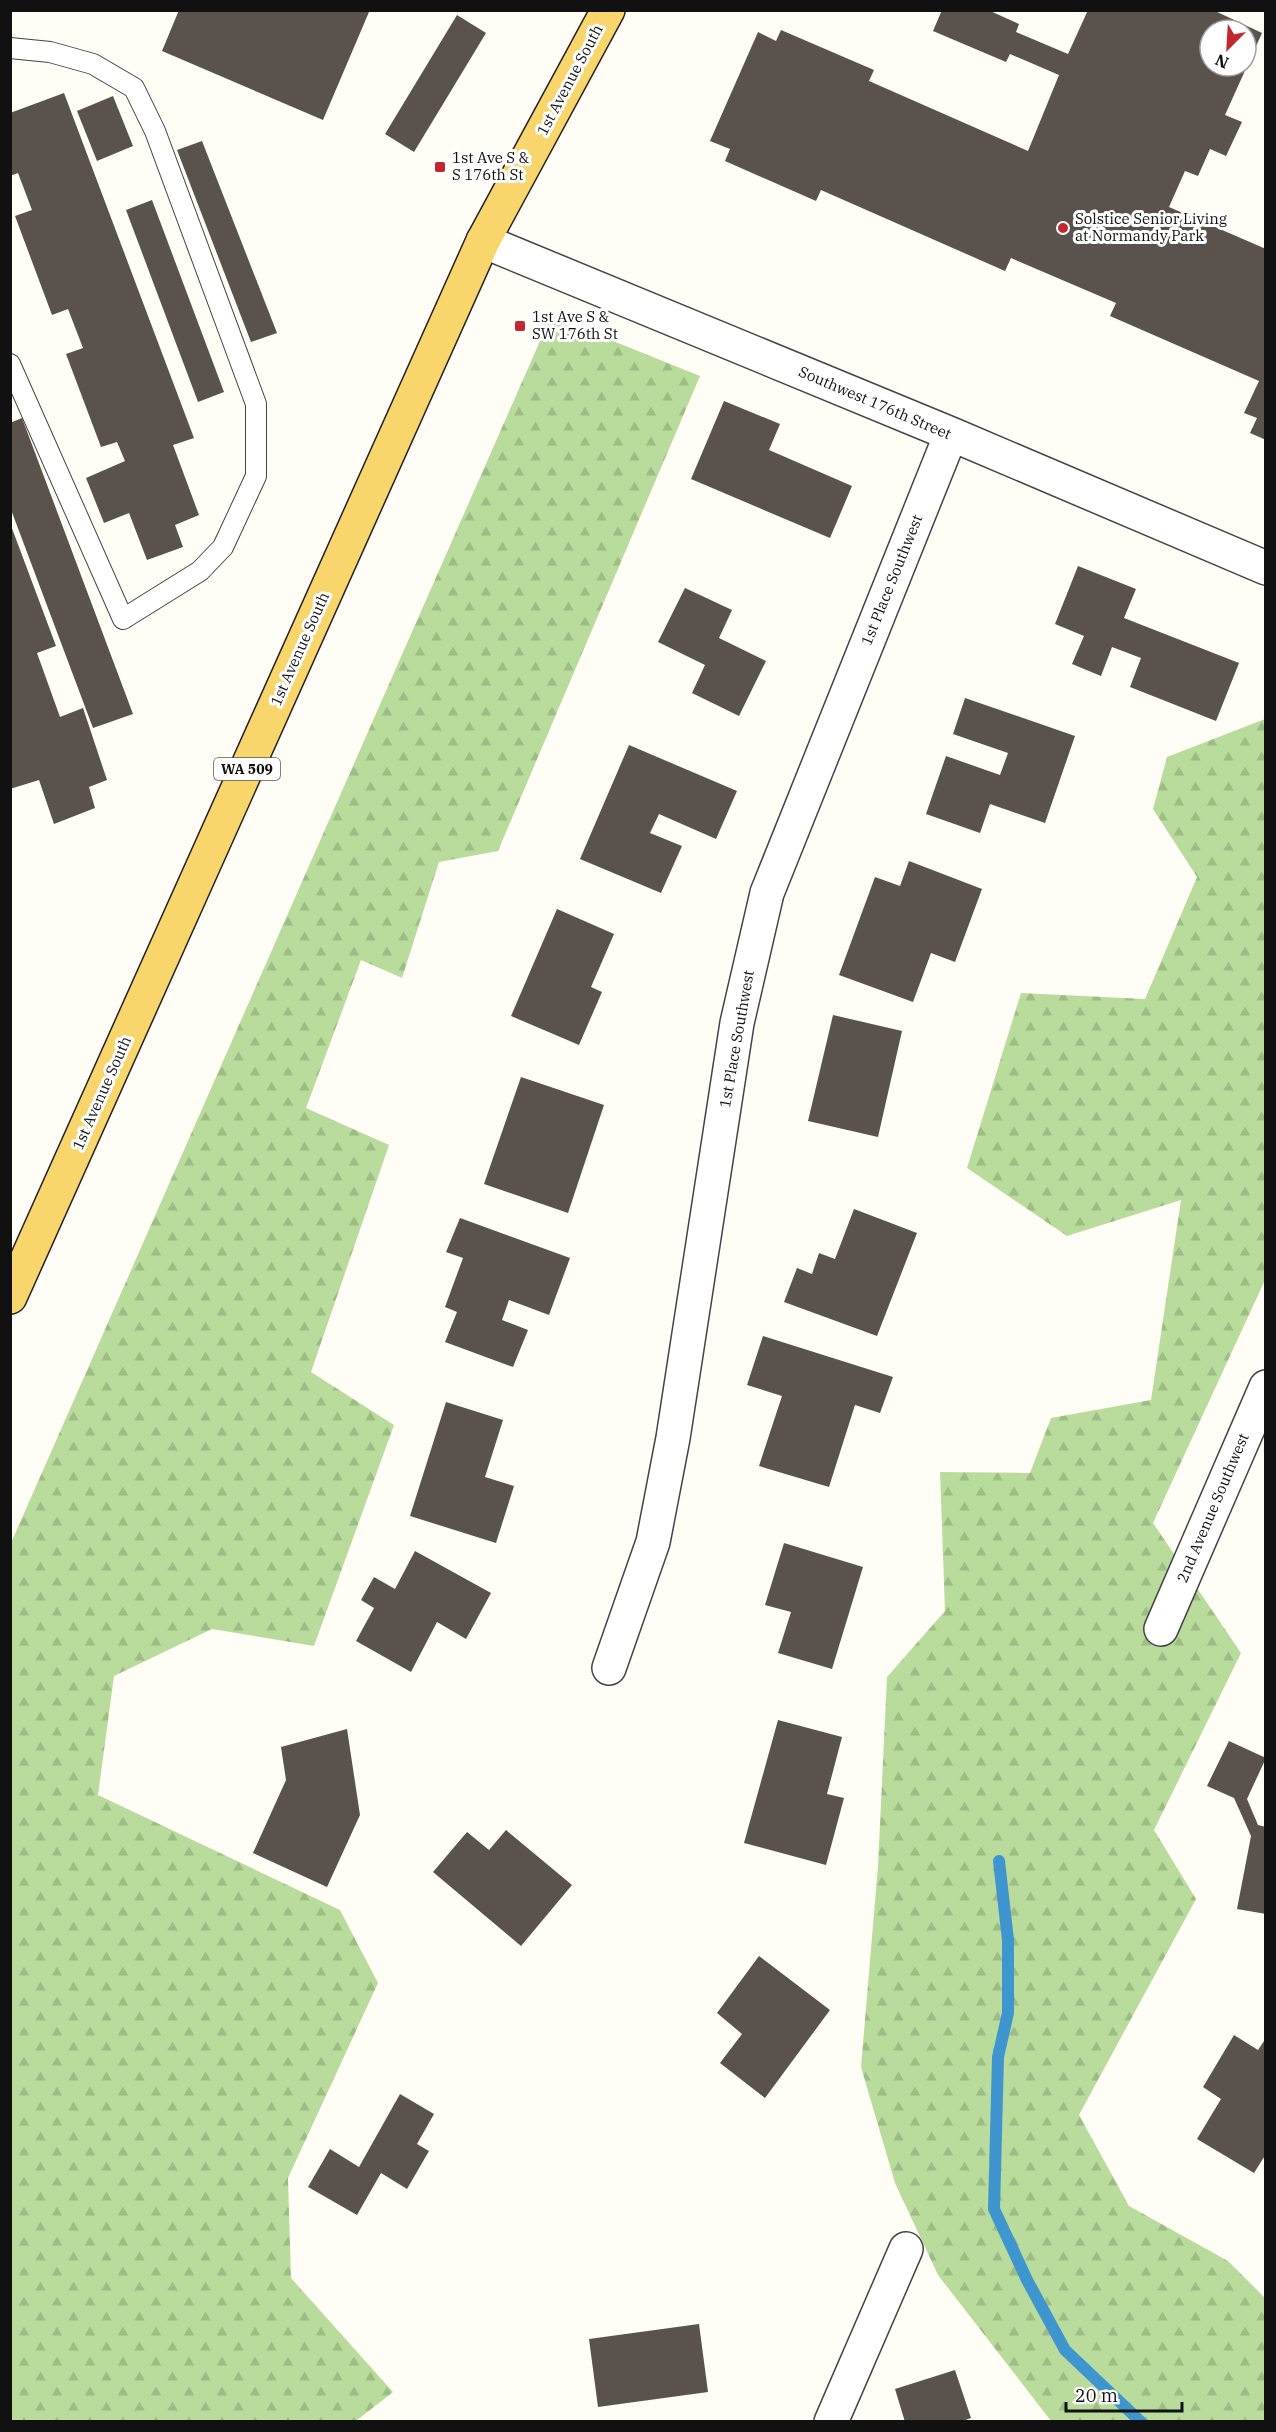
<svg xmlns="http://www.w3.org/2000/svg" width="1276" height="2432" viewBox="0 0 1276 2432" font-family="'IBM Plex Serif',serif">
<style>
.forest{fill:url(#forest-firs)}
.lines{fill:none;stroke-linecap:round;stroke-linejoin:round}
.stream{stroke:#3f96cf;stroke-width:12}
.building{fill:#5a524d;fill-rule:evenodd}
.lane-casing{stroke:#444;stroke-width:22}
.street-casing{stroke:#444;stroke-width:36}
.primary-casing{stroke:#222;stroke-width:36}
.lane{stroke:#fff;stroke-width:20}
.street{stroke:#fff;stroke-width:33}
.primary{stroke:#f9d66b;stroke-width:33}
.poi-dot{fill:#c4262e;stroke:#fff;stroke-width:2}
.labels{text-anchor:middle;stroke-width:6;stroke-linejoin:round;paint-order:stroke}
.shield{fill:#fff;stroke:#585858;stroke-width:1.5}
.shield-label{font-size:14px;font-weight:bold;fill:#111}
.street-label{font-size:15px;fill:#111;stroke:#fff}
.poi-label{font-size:15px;fill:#111;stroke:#fff;text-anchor:start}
</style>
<defs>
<pattern id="forest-firs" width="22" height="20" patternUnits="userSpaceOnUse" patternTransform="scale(1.5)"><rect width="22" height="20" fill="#b9dc9c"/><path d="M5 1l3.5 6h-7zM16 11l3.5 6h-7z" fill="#9ebc85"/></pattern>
</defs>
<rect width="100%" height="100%" fill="#fffdf5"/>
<path class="forest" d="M551 316 700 376 498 851 439 862 402 978 361 960 306 1108 389 1145 311 1372 394 1425 314 1646 212 1629 114 1676 98 1795 340 1910 378 1983 288 2178 291 2278 393 2392 356 2421H11V1543Z
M1265 719V1280L1153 1523 1241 1653 1154 1830 1196 1899 1079 2115 1129 2206 1228 2261 1265 2298V2421H1051L938 2275 895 2183 861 2067 878 1866 887 1677 945 1611 940 1472 1030 1473 1051 1418 1151 1400 1181 1200 1067 1236 967 1168 1021 993 1145 999 1197 877 1153 809 1167 757Z"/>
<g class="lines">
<path class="stream" d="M999 1861 1008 1940V2013L998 2057 994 2209 1027 2280 1065 2350 1141 2422"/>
</g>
<path class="building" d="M179 10H364L369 12 323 120 162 51Z
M942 10H988L1019 24 1016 32 1068 54 1088 10H1213L1262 33 1225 115 1242 122 1226 156 1210 149 1198 176 1185 171 1169 207 1266 249V440L1250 433 1257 418 1244 413 1259 381 1110 316 1116 303 1011 258 1005 271 821 190 816 201 725 161 730 149 710 141 758 32 776 41 781 30 874 70 869 81 1028 151 1059 75 1010 54 1006 62 933 31ZM1210 30H1246V66H1210Z
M457 15 486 33 414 152 385 134Z
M64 93 194 438 173 445 199 515 175 525 183 547 147 560 129 513 104 523 86 478 125 461 117 442 101 447 66 354 83 348 68 309 52 315 15 216 32 210 18 173 10 176V113Z
M113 96 133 146 97 161 77 111Z
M202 141 277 333 251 342 177 150Z
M152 200 224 392 198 402 126 210Z
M724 401 780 424 769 450 852 486 830 538 691 479Z
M22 418 133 714 93 728 10 507V423Z
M10 523 56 646 37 653 60 717 83 708 107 780 89 787 95 808 54 824 39 780 10 789Z
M1078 566 1136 589 1124 618 1239 663 1216 721 1130 687 1141 658 1112 647 1101 676 1072 664 1084 636 1055 624Z
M685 588 732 610 719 638 766 661 739 716 692 693 705 665 658 642Z
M965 698 1075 736 1045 823 990 804 980 833 926 814 946 756 1000 775 1008 753 953 734Z
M629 745 737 791 716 839 659 814 650 833 682 846 661 893 580 859Z
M909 861 982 889 955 962 931 953 913 1002 839 975 875 877 900 886Z
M557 909 614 934 591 987 602 992 579 1045 511 1016Z
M833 1015 902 1031 878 1137 808 1121Z
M521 1077 604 1105 568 1213 484 1184Z
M854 1209 917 1233 877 1336 784 1302 797 1268 812 1274 819 1253 835 1259Z
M460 1218 570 1258 549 1315 509 1300 502 1320 528 1330 513 1367 445 1342 457 1312 445 1307 463 1258 446 1252Z
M763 1336 893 1377 880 1413 855 1405 829 1487 759 1466 782 1396 747 1385Z
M446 1402 503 1420 485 1477 514 1486 496 1543 410 1516Z
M784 1543 863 1567 832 1669 778 1653 791 1612 765 1605Z
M415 1551 491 1593 466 1639 437 1622 411 1672 356 1641 374 1608 361 1600 374 1577 395 1589Z
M778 1720 842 1737 827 1794 844 1798 826 1865 744 1843Z
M347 1729 360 1815 327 1887 253 1853 286 1780 281 1747Z
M1229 1741 1266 1758 1247 1799 1258 1825 1266 1827V1914L1237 1909 1251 1836 1234 1798 1207 1786Z
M506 1830 572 1885 521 1946 433 1872 467 1832 489 1850Z
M759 1956 830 2010 765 2098 720 2063 742 2034 717 2013Z
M1234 2035 1258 2050 1266 2038V2154L1254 2173 1197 2139 1221 2099 1203 2087Z
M400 2094 434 2114 417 2144 429 2151 407 2189 381 2173 357 2215 308 2187 330 2149 359 2167Z
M699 2324 708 2392 598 2407 589 2339Z
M955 2370 971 2418 960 2422H905L895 2389Z"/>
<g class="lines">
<g class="lane-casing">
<path id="lane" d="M10 48 50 52 93 64 134 88 155 131 256 404V476L223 547 200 571 123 619 10 364"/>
</g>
<g class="street-casing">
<path id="street" d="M483 241 951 434 1266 568
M1161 1629 1266 1387
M609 1668 653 1542 673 1438 737 1023 767 893 951 434
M831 2422 906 2249"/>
</g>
<g class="primary-casing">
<path id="primary" d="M10 1297 483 241 608 10"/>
</g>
<use href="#lane" class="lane"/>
<use href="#street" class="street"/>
<use href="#primary" class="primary"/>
</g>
<g class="poi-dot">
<rect x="434" y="161" width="12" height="12" rx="3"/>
<circle cx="1063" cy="228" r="6"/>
<rect x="514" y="320" width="12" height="12" rx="3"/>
</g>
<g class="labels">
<rect class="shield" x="214" y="758" width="66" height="22" rx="4.5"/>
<g class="shield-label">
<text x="247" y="774">WA 509</text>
</g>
<g class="street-label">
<text transform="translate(570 80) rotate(-62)" y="5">1st Avenue South</text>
<text transform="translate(875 403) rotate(23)" y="5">Southwest 176th Street</text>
<text transform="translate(892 580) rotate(-68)" y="5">1st Place Southwest</text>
<text transform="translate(300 649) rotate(-66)" y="5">1st Avenue South</text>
<text transform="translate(737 1039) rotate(-80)" y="5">1st Place Southwest</text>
<text transform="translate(102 1093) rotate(-66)" y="5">1st Avenue South</text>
<text transform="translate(1213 1508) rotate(-67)" y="5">2nd Avenue Southwest</text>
</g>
<g class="poi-label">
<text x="452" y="163">1st Ave S &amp;<tspan x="452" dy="17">S 176th St</tspan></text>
<text x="1075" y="224">Solstice Senior Living<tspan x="1075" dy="17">at Normandy Park</tspan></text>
<text x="532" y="322">1st Ave S &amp;<tspan x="532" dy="17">SW 176th St</tspan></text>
</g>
</g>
<rect width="1276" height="2432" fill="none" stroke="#111111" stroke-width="24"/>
<g transform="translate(1228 48) rotate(204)"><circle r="28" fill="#ffffff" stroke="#a0a0a0" stroke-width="1.5"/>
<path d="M0-4.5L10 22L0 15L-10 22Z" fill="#c4262e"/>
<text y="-9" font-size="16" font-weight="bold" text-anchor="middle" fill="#111111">N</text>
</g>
<path d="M1066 2402v9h116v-9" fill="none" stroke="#111111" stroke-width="3"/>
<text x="1075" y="2402" font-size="18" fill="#111111" stroke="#ffffff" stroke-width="4.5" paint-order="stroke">20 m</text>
</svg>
